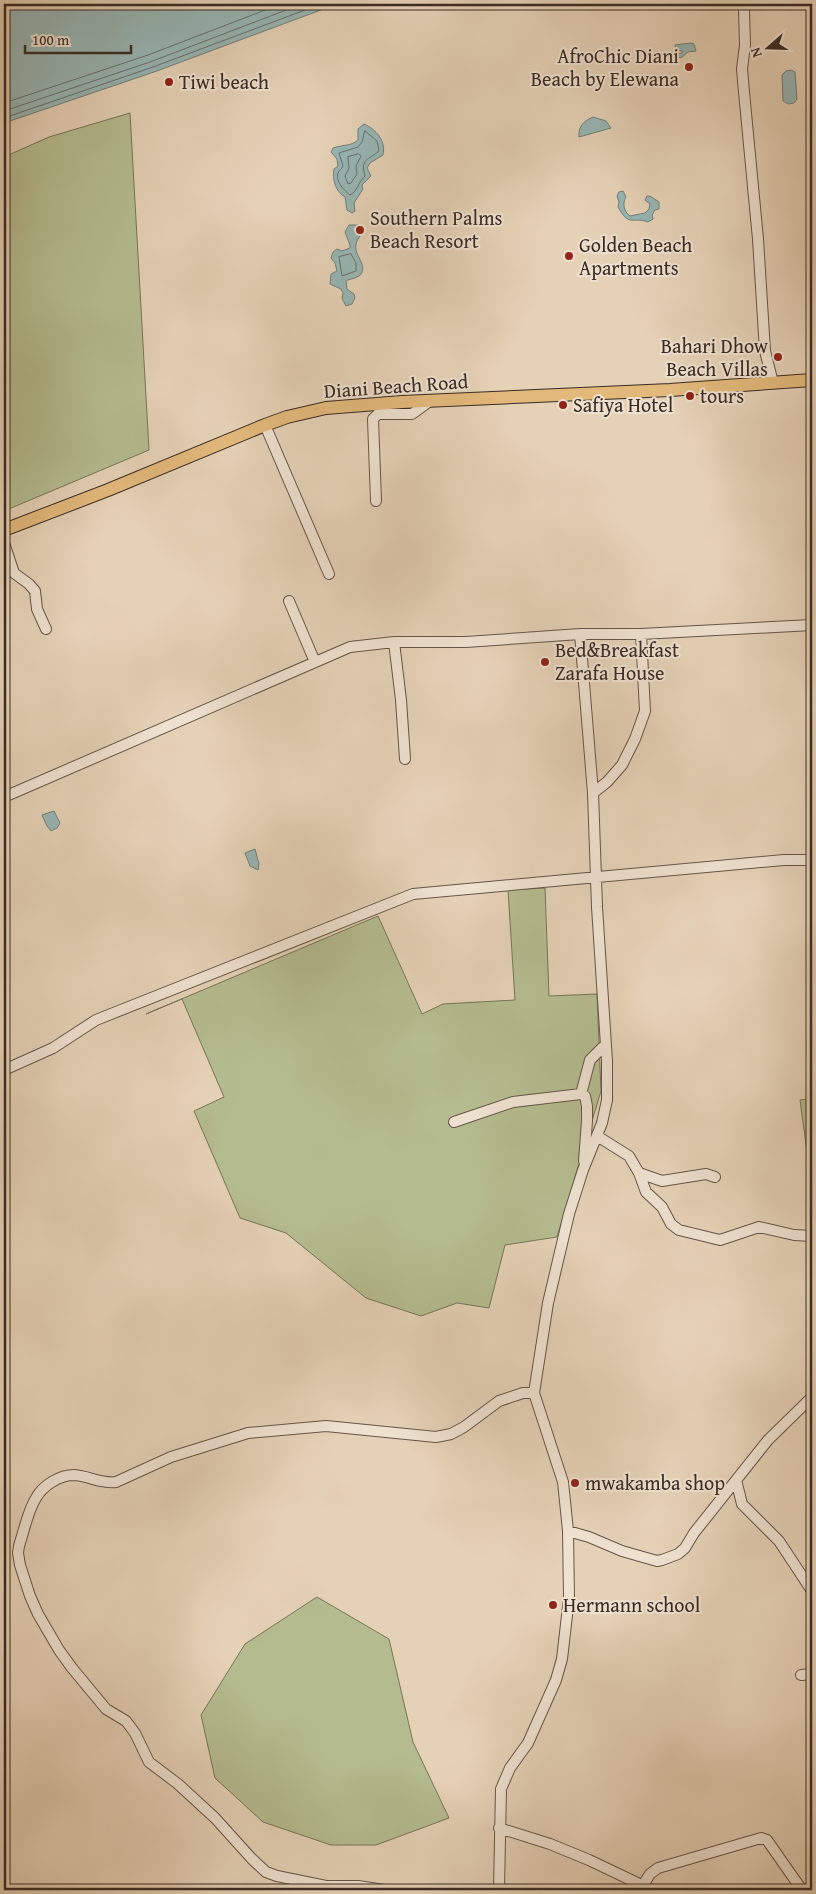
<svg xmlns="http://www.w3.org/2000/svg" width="816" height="1894" viewBox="0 0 816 1894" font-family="'Gentium Book Plus',serif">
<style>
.green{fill:#b4bc8f;stroke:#77745a}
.water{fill:#97b6b5;stroke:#727f7b}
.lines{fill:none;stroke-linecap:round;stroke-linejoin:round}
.shore{stroke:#68716d;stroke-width:1}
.minor-casing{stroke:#655549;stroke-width:12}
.major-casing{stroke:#3a2c25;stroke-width:14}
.minor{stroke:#eee1d0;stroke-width:10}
.major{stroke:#e2b87b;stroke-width:12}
.poi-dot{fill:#8f2418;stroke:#eee1d0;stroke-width:2}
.labels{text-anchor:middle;stroke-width:4;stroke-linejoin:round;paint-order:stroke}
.poi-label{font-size:20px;fill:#3a2c25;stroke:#eee1d0;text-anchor:start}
.street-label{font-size:20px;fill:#3a2c25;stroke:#eee1d0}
</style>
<rect width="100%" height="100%" fill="#e5d1b6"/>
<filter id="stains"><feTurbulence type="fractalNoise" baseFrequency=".004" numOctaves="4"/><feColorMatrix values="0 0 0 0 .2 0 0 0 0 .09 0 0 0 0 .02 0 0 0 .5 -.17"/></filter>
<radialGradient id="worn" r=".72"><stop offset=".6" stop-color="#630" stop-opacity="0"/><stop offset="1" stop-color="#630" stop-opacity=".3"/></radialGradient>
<path class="green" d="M130 113 149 450 4 511V157L49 137Z
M545 888 549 996 597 994 601 1091 557 1237 505 1245 489 1308 457 1303 421 1316 366 1298 286 1233 240 1218 194 1111 224 1097 182 999 146 1014 378 916 422 1014 443 1004 515 1000 508 890Z
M812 1098V1167H809L800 1100Z
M317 1597 389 1639 413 1742 449 1818 376 1845H331L263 1822 215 1778 201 1715 245 1644Z"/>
<path class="water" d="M4 4H337L154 72 4 123Z
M691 43 694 44 696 51 688 52 681 58 678 57 677 54 682 53V51L676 50 675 45Z
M791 70 795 72 797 99 794 103 788 104 783 101 782 75 786 71Z
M593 117 606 121 611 128 579 137C578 126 584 121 593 117Z
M364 124C377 130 386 141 383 155L370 163 367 168 371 176 362 185 363 189 354 203 355 211 352 213 347 210 345 197C336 192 332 180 334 169L338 166 337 159 331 152 333 148C341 145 352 146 358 140V129Z
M623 191 626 197C622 203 624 212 630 216L645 213 649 209 650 204 645 200 647 196H650L659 202V209L655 210 652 215 653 219 648 222C631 216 630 228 618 207L619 202 617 196 619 192Z
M349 225H358L360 236C347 253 369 262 361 274 359 278 349 279 346 281L347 289 354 294 355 298 352 304 346 306 342 298 343 293 341 289 330 284 331 274 337 271 335 263 331 258 333 252 337 249 342 251 350 248V245L345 232Z
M54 811 60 823 57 828 51 831 47 826 42 815Z
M255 849 259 864 258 870 250 866 245 853Z"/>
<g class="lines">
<path class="shore" d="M4 103 148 55 281 4
M4 111 150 62 302 4
M4 118 153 67 321 4
M365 131 377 141 379 151C368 161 360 158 365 176 357 184 358 191 350 195 345 191 335 182 338 173 339 170 342 169 343 166L339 153 358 147 362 142Z
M359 154 361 156 356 166 357 174 351 183 348 184 345 176 349 168 348 157Z
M351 254 356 263V271L342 276 339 257Z"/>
<g class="minor-casing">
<path id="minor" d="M744 10 745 45 742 69 744 92 758 239 765 351 773 383
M265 425 329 574
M376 501 373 419 378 414H412L430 401
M4 543 14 573 29 584 35 591 37 609 46 629
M289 601 315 662
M580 634 593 793
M394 642 401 700 405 759
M4 797 350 647 394 642H466L580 634H641
M4 1070 53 1048 96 1020 413 894 784 860H812
M581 1094 590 1060 605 1045
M454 1122 513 1102 581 1094 585 1096 587 1106V1121L584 1161
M597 1136 629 1156 639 1173 646 1192 662 1207 671 1224 679 1230 720 1240 759 1227 794 1235 812 1236
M639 1173 662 1181 706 1174 715 1177
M736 1480 742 1504 779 1541 812 1591
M568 1531 589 1537 622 1551 657 1561 662 1560 678 1554 685 1548 694 1533 768 1440 812 1397
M801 1675 812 1674
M499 1828 550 1844 589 1860 652 1890
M643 1885 650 1874 658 1868 761 1838 767 1840 802 1890
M384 1890 358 1886H326L277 1876 266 1872 252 1859 215 1818 178 1784 149 1762 135 1733 126 1721 106 1709 72 1668 59 1650 38 1614 30 1596 20 1565 18 1553 19 1546C24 1531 28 1510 36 1498 43 1485 60 1475 74 1475 89 1476 101 1484 116 1482L171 1457 248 1433 326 1426 436 1437 451 1434 464 1427 499 1401 523 1393H534
M499 1890 501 1789 510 1768 528 1743 556 1680 562 1659 569 1598 568 1531 563 1482 534 1393 548 1303 569 1214 583 1170 602 1123 607 1100V1061L597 907 593 793 607 782 622 765 635 739 645 711 641 634 812 625"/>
</g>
<g class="major-casing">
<path id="major" d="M4 530 108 490 265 425 287 417 326 408 402 402 670 390 812 380"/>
</g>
<use href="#minor" class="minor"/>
<use href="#major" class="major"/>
</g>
<g class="poi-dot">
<circle cx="689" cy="67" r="5"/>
<circle cx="169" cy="82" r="5"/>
<circle cx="360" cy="230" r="5"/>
<circle cx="569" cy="256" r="5"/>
<circle cx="778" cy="357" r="5"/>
<circle cx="690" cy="396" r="5"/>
<circle cx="563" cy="405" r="5"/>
<circle cx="545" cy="662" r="5"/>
<circle cx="575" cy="1483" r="5"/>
<circle cx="553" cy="1605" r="5"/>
</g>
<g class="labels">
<g class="poi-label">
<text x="679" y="63" text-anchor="end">AfroChic Diani<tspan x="679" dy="23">Beach by Elewana</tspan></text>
<text x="179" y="89">Tiwi beach</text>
<text x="370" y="225">Southern Palms<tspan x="370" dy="23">Beach Resort</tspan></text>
<text x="579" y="252">Golden Beach<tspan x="579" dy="23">Apartments</tspan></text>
<text x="768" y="353" text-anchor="end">Bahari Dhow<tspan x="768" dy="23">Beach Villas</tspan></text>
<text x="700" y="403">tours</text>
<text x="573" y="412">Safiya Hotel</text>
<text x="555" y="657">Bed&amp;Breakfast<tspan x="555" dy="23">Zarafa House</tspan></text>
<text x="585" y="1490">mwakamba shop</text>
<text x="563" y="1612">Hermann school</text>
</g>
<g class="street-label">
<text transform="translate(396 386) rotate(-4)" y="7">Diani Beach Road</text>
</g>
</g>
<rect width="816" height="1894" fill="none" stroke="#e5d1b6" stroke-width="20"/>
<rect x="5" y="5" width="806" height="1884" fill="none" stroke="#3a2c25" stroke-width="2.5"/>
<rect x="10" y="10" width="796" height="1874" fill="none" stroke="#3a2c25"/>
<g transform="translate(768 48) rotate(250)" stroke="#eee1d0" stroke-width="4" paint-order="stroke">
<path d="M0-4L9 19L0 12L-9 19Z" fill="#3a2c25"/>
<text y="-8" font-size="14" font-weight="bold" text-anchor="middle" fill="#3a2c25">N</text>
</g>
<path d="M25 45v8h106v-8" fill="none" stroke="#3a2c25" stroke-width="2.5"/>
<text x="32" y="45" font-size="15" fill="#3a2c25" stroke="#eee1d0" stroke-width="4" paint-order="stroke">100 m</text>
<rect width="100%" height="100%" filter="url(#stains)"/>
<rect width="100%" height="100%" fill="url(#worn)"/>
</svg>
